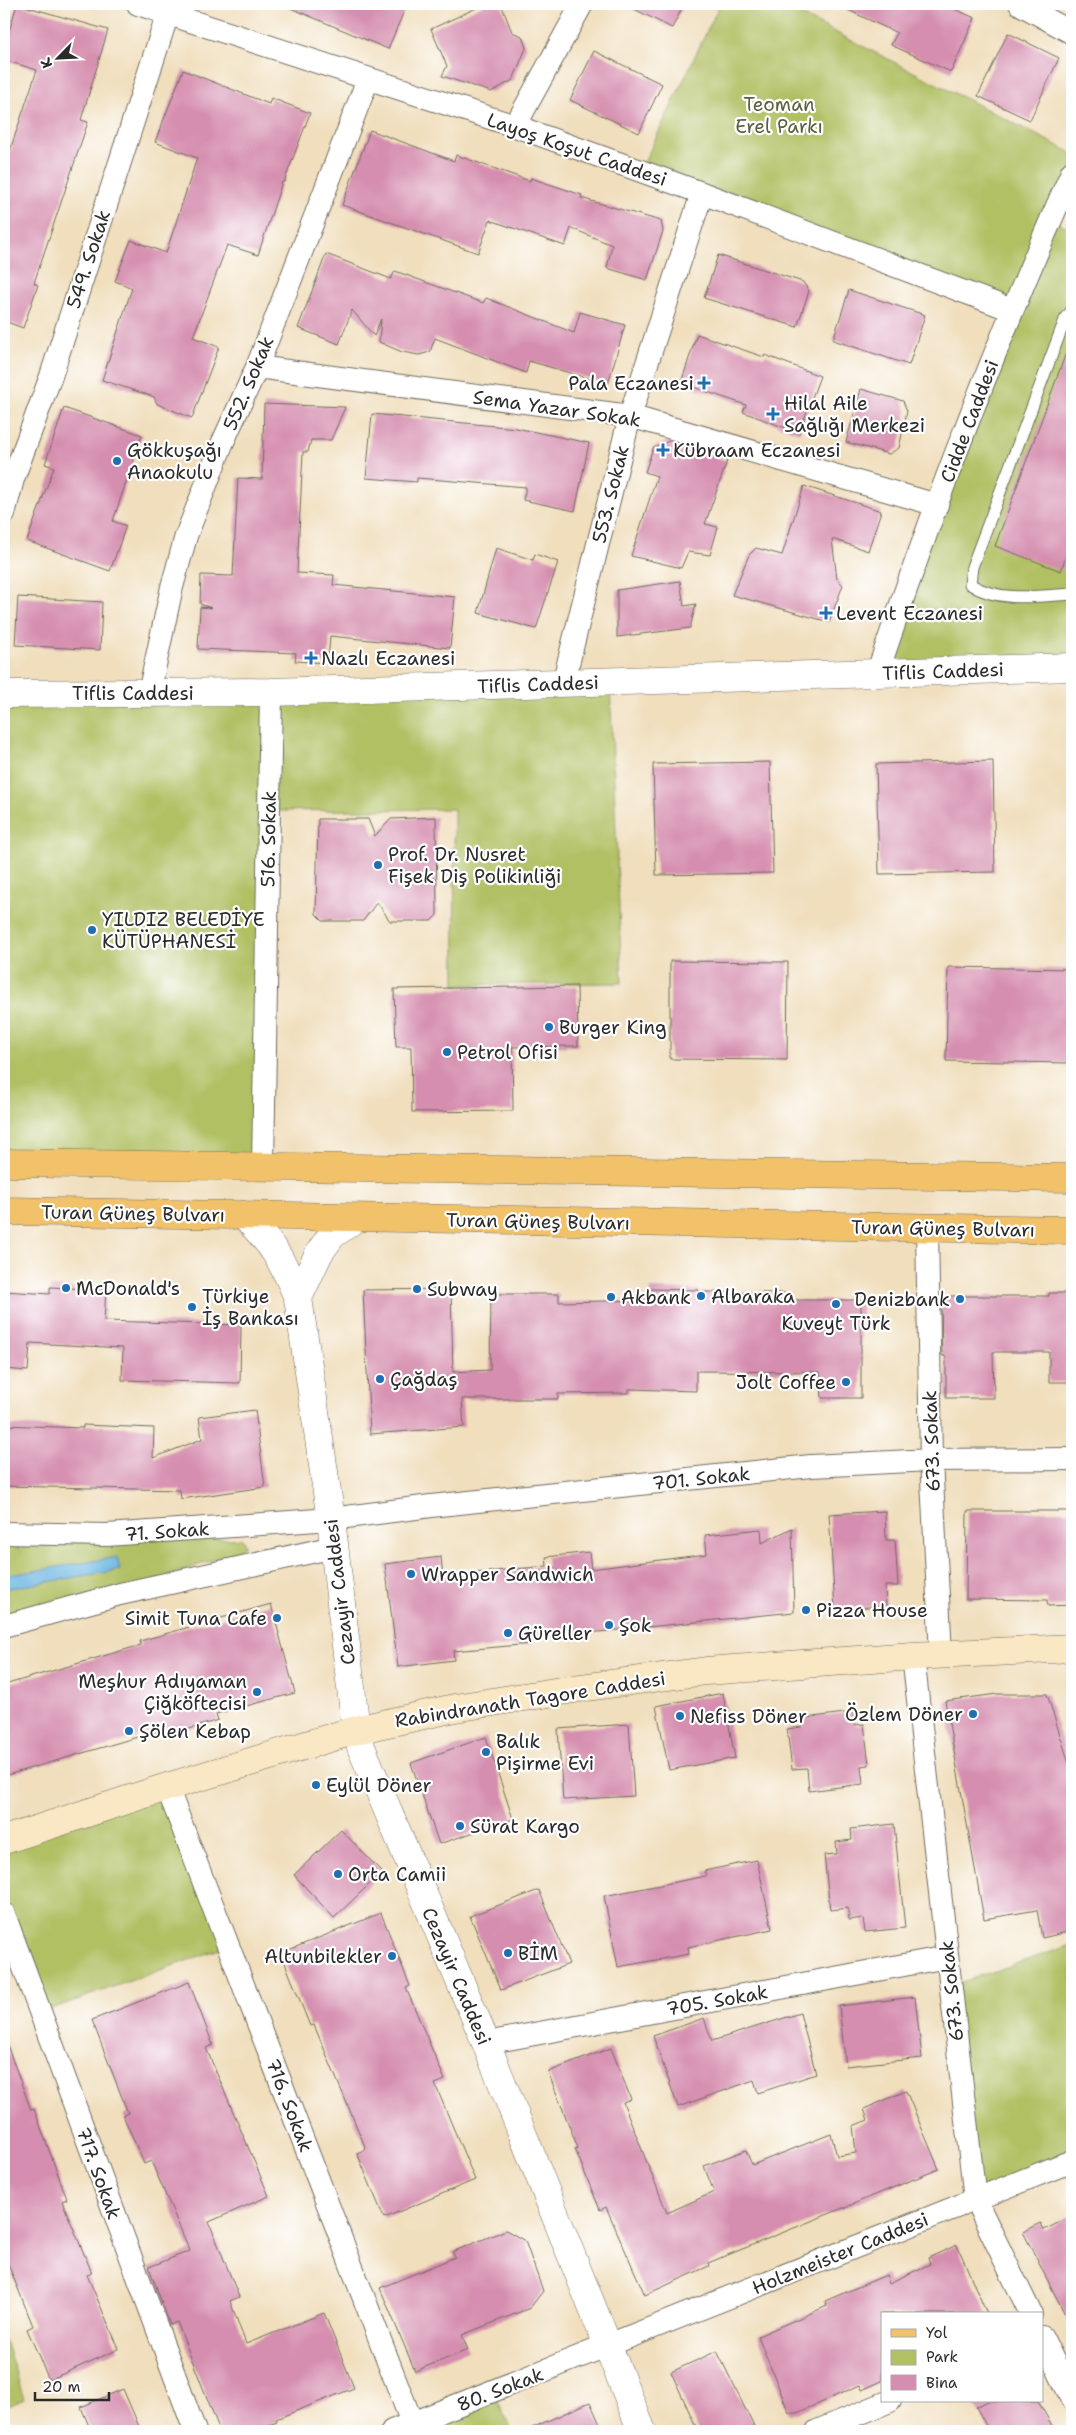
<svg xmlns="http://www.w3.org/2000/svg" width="1076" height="2435" viewBox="0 0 1076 2435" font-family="'Shantell Sans',sans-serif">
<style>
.green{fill:#b1c063;stroke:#6e7647}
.water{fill:#67b4e1;stroke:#497086}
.building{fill:#d58eaf}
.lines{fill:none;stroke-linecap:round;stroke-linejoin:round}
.service-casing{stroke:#706a5e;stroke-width:13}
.minor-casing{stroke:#706a5e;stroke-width:24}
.tertiary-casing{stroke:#706a5e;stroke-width:29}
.secondary-casing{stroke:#706a5e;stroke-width:29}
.primary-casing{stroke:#706a5e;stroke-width:29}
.service{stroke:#fff;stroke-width:11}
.minor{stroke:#fff;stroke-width:22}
.tertiary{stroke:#fff;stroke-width:28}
.secondary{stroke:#fae7c3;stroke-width:28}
.primary{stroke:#f2c26a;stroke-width:28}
.poi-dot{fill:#1f6fb2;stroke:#fff;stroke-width:2}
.labels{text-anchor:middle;stroke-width:4.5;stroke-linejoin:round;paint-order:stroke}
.park-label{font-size:19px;fill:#5a5f3f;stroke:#fff}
.street-label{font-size:19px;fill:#2b2b2b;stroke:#fff}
.poi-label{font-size:19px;fill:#2b2b2b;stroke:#fff;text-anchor:start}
</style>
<rect width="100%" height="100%" fill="#fff"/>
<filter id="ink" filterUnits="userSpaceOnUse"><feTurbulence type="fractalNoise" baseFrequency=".02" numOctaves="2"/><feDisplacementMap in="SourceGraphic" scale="10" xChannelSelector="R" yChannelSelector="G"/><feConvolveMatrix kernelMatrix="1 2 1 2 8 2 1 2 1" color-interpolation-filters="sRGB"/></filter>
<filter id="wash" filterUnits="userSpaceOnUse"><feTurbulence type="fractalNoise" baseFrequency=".0096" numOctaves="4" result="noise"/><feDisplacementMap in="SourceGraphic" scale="20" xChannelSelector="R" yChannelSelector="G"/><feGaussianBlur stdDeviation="1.12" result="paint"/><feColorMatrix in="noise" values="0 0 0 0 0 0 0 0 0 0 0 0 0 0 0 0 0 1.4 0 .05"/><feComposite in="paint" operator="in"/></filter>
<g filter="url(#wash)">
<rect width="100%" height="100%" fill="#f0debc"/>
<path class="green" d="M720 4H780L1072 153V172L1051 221 1072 228V667L877 674 1011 310 640 171Z
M610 681 622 983 455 985 454 809 268 811 263 1166 4 1163V694Z
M4 1533 242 1539 245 1545 234 1552 120 1594 4 1626Z
M167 1787 228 1946 40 2013 4 1914V1840Z
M1072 1945V2161L975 2199 950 1986Z
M4 2337 24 2399 4 2408Z
M494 2391 511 2431H423L419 2420Z"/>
<path class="water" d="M117 1557 120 1570 4 1589V1576Z"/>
<g id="blocks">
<path class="building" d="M17 4 108 30 81 120 88 122 34 283 38 285 23 328 4 321V168L37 70 4 60V49Z
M281 4H407L388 49Z
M485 4H501L512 32 522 36 526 48 513 80 491 92 442 76 447 66 431 29Z
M624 4H684L672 28Z
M835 4H943L975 18 951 72 891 45 897 33Z
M1008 33 1059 58 1030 120 978 96Z
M594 51 662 84 639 133 570 100Z
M183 70 269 104 271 98 310 113 284 182H282L258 255 227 245 193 337 219 347 192 418 157 404 154 397 102 380 132 288 115 281 131 240 166 253 197 158 155 142Z
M370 130 454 161 456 155 530 181 531 178 582 195 581 198 661 221 663 231 647 280 607 268 612 245 571 228 565 246 490 220 478 253 342 205Z
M326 254 391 279 395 271 483 303 486 298 574 333 580 312 625 325 608 384 529 361 526 373 435 338 430 352 419 355 402 352 379 342 381 319 374 336 352 310 339 344 298 328Z
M718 255 803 282 809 291 797 327 704 298Z
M849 290 925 315 909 365 833 340Z
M697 334 764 357 765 355 820 376 799 433 743 412 746 405 681 383Z
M1070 342H1072V539L1061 571 995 546Z
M861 389 903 401 907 411 899 448 889 454 846 442Z
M264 404 345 407 331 440H311L308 452H303L297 573 334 575 333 585 455 597 450 648 330 636 328 663 295 661 296 653 198 649 200 607 211 608 200 604 201 575 233 576 238 478 262 479Z
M64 408 142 435 113 521 126 526 110 571 27 541 54 467 45 464Z
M372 414 516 428 589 443 575 511 523 500 526 487 417 478V482L366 478Z
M669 441 727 461 705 524 718 527 710 555 688 552 681 568 631 556 657 476 645 472 653 448Z
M804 486 881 511 868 551 832 539 837 579 843 585 829 622 732 595 749 555 756 548 782 555Z
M496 548 533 560 535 554 558 562 536 629 478 613Z
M680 581 684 606 696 604 690 628 617 637V590Z
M18 597 102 602 100 650 15 645Z
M993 761 995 872 879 874 876 764Z
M770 762 773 873 656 875 653 764Z
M436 817 437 915 431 921H390L377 902 363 921H323L316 914 318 819H368L375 836 391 819Z
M670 961 788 962 787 1060 670 1059Z
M948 967 1072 969V1063L946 1061Z
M577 986 578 1046 512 1047 513 1111 412 1112 411 1047H396L394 989Z
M50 1287 106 1290 104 1321 241 1325 240 1383 122 1380 123 1348 30 1343 28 1371 4 1369V1291L50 1294Z
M451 1289 453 1372 490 1370 491 1294H559V1302L650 1300V1289L699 1290V1292L785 1293V1300H861V1398H822L820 1372 696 1371V1391L629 1389V1393L558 1394V1399H462L464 1427 370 1434 363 1290Z
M1049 1293H1072V1382H1049V1352H993L994 1398H946V1357L942 1355 941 1296H1049Z
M255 1410 265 1487 181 1499 180 1490 4 1486V1425L83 1428V1425L154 1428 153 1458 202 1439 199 1417Z
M885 1511 886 1540H895L898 1586H885L886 1606 835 1609 829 1514Z
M967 1511H1072V1605L1048 1606 1047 1600 966 1599Z
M792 1528 794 1612 530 1639 531 1644 453 1651 454 1660 398 1667 385 1564 441 1557 443 1576 547 1566 546 1557 589 1552 591 1569 707 1554 705 1535 761 1529 762 1543Z
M271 1604 295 1693 216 1714 218 1720 167 1736 165 1729 4 1776V1685L141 1645 140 1641Z
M723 1693 735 1758 669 1770 656 1706Z
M997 1694H1047L1072 1773V1931L1042 1938 1037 1910 984 1919 945 1701Z
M853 1712 855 1725 864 1724 869 1765 861 1766 863 1784 809 1791 807 1768 792 1769 787 1729 802 1727 805 1718Z
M629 1724 634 1796 563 1800 558 1729Z
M486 1737 513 1819 439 1844 411 1763Z
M894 1824 905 1928 865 1932 863 1918 849 1920 848 1908 830 1910 824 1855 837 1854 836 1842 852 1840 851 1829Z
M341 1830 382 1872 334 1918 294 1875Z
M757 1860 772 1929 688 1947 689 1954 618 1967 604 1896 706 1876 704 1871Z
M539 1890 569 1964 501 1990 470 1916Z
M381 1913 410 1986 406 1988 445 2080 435 2084 475 2180 384 2218 357 2153 366 2149 314 2025 310 2026 281 1953Z
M189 1982 213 2045 206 2048 269 2196 209 2222 239 2297 230 2301 246 2344 324 2313 354 2388 276 2419 277 2422 254 2431H220L177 2322 170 2325 149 2267 190 2251 151 2161 144 2164 123 2115 128 2113 92 2020Z
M915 1997 922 2058 846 2066 839 2006Z
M800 2013 816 2074 758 2093 754 2080 678 2107 653 2036 704 2018 712 2041Z
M6 2042 31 2110 34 2109 67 2199 62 2201 92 2273 87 2275 119 2349 49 2380 27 2329 33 2326 4 2254V2043Z
M611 2048 631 2099 623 2102 667 2213 714 2192 704 2166 746 2150 752 2165 831 2134 837 2156 856 2153 853 2126 868 2120 864 2109 906 2091 939 2169 708 2263 709 2266 645 2295 606 2207 600 2210 575 2149 578 2148 548 2072Z
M1072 2216V2328L1023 2232 1041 2223 1044 2230Z
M506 2230 525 2241 543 2291 530 2308 462 2335 468 2350 415 2371 380 2288 455 2257 452 2252Z
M957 2245 987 2314H882V2381L862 2390 860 2385 797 2413H789L758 2336 827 2306 825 2301 886 2275 889 2283 930 2264 928 2258Z
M717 2351 756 2431H698L671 2372Z
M123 2389 141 2431H91L81 2407Z
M988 2401H1038L1055 2431H989L976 2407Z
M590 2402 603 2431H525Z"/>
</g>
</g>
<g filter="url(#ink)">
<use href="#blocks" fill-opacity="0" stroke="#706a5e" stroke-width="1"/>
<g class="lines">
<g class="service-casing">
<path id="service" d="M1072 311 1066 317 972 567 970 584C998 603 1040 596 1072 594"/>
</g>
<g class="minor-casing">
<path id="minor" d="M138 4 515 126 702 193 1012 310
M1020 4 1072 33
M515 126 582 4
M257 367 630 416 937 505
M4 514 13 479 51 376 171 4
M877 674C934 503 999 336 1072 172
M563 684 630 416 702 193
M149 693 172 587 186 536 222 444 257 367 368 79
M263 1166 271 692
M927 1228 931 1460 941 1655
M4 1533 107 1535 331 1519 431 1506 811 1466 931 1460 1072 1459
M4 1626 120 1594 334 1547
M913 1656 975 2199 1031 2314
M167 1787 412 2423
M4 1914 195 2431
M486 2043 947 1957
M1042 2337 1072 2399
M392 2431 1072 2161
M817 2431 890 2401"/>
</g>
<g class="tertiary-casing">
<path id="tertiary" d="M4 694 271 692 1072 667
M243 1215C272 1243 283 1261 298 1298L331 1519 356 1730 361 1747 486 2043 642 2431
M298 1298 319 1253 332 1235 356 1218"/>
</g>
<g class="secondary-casing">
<path id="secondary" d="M4 1840 167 1787 356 1730 455 1708 580 1688 706 1671 913 1656 1072 1648"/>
</g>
<g class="primary-casing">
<path id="primary" d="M4 1163 1072 1178
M4 1211 1072 1230"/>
</g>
<use href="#service" class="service"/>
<use href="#minor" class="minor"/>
<use href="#tertiary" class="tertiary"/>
<use href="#secondary" class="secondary"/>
<use href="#primary" class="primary"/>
</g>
</g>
<g class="poi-dot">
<path d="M701.5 375.5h5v5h5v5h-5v5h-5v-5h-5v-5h5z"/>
<path d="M770.5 406.5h5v5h5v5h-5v5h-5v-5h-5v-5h5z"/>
<path d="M660.5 442.5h5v5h5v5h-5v5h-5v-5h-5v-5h5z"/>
<circle cx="117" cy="461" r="5"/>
<path d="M823.5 605.5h5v5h5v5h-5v5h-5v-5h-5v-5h5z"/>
<path d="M308.5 650.5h5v5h5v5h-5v5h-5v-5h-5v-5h5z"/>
<circle cx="378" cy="865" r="5"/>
<circle cx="92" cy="930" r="5"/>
<circle cx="549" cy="1027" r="5"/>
<circle cx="447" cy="1052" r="5"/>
<circle cx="66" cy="1288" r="5"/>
<circle cx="417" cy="1289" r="5"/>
<circle cx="701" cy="1296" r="5"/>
<circle cx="611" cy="1297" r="5"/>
<circle cx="960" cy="1299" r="5"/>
<circle cx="836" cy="1304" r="5"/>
<circle cx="192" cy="1307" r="5"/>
<circle cx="380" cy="1379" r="5"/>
<circle cx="846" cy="1382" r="5"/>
<circle cx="411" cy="1574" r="5"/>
<circle cx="806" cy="1610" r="5"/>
<circle cx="277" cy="1618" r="5"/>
<circle cx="609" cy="1625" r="5"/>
<circle cx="508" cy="1633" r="5"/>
<circle cx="257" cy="1692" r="5"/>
<circle cx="973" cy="1714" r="5"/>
<circle cx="680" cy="1716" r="5"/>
<circle cx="129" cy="1731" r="5"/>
<circle cx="486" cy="1752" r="5"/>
<circle cx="316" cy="1785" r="5"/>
<circle cx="460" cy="1826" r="5"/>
<circle cx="338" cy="1874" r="5"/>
<circle cx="508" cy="1953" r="5"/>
<circle cx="392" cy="1956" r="5"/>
</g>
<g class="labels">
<g class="park-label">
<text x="779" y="111">Teoman<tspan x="779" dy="22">Erel Parkı</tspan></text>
</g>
<g class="street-label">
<text transform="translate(577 149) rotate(19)" y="7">Layoş Koşut Caddesi</text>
<text transform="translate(88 259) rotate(-72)" y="7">549. Sokak</text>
<text transform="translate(248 383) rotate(-67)" y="7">552. Sokak</text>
<text transform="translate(557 408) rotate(8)" y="7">Sema Yazar Sokak</text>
<text transform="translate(969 421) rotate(-69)" y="7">Cidde Caddesi</text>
<text transform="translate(610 494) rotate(-76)" y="7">553. Sokak</text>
<text transform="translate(943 671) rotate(-2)" y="7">Tiflis Caddesi</text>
<text transform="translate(538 684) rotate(-2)" y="7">Tiflis Caddesi</text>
<text x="133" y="700">Tiflis Caddesi</text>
<text transform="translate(268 839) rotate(-89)" y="7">516. Sokak</text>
<text transform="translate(133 1213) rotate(1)" y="7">Turan Güneş Bulvarı</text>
<text transform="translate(538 1221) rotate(1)" y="7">Turan Güneş Bulvarı</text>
<text transform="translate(943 1228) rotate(1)" y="7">Turan Güneş Bulvarı</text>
<text transform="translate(931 1441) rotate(-92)" y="7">673. Sokak</text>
<text transform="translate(701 1478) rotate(-6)" y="7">701. Sokak</text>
<text transform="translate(167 1531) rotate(-4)" y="7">71. Sokak</text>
<text transform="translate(339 1592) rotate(-97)" y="7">Cezayir Caddesi</text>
<text transform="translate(530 1699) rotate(-9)" y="7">Rabindranath Tagore Caddesi</text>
<text transform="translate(457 1976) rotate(67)" y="7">Cezayir Caddesi</text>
<text transform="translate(951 1991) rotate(-96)" y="7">673. Sokak</text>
<text transform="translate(717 2000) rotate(-10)" y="7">705. Sokak</text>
<text transform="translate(290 2105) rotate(69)" y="7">716. Sokak</text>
<text transform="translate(99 2173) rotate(70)" y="7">717. Sokak</text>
<text transform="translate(840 2253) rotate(-22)" y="7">Holzmeister Caddesi</text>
<text transform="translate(500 2389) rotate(-21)" y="7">80. Sokak</text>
</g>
<g class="poi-label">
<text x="694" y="390" text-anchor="end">Pala Eczanesi</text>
<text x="784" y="410">Hilal Aile<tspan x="784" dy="22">Sağlığı Merkezi</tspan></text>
<text x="127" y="457">Gökkuşağı<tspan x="127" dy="22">Anaokulu</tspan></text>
<text x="673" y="457">Kübraam Eczanesi</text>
<text x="836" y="620">Levent Eczanesi</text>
<text x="321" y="665">Nazlı Eczanesi</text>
<text x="388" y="861">Prof. Dr. Nusret<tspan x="388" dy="22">Fişek Diş Polikinliği</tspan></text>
<text x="102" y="926">YILDIZ BELEDİYE<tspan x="102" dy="22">KÜTÜPHANESİ</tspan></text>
<text x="559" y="1034">Burger King</text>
<text x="457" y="1059">Petrol Ofisi</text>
<text x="76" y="1295">McDonald's</text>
<text x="427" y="1296">Subway</text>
<text x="202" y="1303">Türkiye<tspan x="202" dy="22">İş Bankası</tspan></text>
<text x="711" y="1303">Albaraka</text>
<text x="621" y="1304">Akbank</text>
<text x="950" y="1306" text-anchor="end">Denizbank</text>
<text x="836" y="1330" text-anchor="middle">Kuveyt Türk</text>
<text x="390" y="1386">Çağdaş</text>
<text x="836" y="1389" text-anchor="end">Jolt Coffee</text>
<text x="421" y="1581">Wrapper Sandwich</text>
<text x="816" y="1617">Pizza House</text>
<text x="267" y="1625" text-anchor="end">Simit Tuna Cafe</text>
<text x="619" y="1632">Şok</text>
<text x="518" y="1640">Güreller</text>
<text x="247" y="1688" text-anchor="end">Meşhur Adıyaman<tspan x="247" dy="22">Çiğköftecisi</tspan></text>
<text x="963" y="1721" text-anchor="end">Özlem Döner</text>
<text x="690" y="1723">Nefiss Döner</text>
<text x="139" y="1738">Şölen Kebap</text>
<text x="496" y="1748">Balık<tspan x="496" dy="22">Pişirme Evi</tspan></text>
<text x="326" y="1792">Eylül Döner</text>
<text x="470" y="1833">Sürat Kargo</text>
<text x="348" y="1881">Orta Camii</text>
<text x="518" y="1960">BİM</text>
<text x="382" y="1963" text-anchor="end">Altunbilekler</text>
</g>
</g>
<rect width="1076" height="2435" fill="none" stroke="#fff" stroke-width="20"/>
<rect x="881" y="2312" width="162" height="90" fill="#ffffff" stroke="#aaaaaa"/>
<rect x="891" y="2329" width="25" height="8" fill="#f2c26a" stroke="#aaaaaa"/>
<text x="926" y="2338" font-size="15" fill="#2b2b2b">Yol</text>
<rect x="891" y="2350" width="25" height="15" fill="#b1c063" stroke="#aaaaaa"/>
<text x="926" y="2362" font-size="15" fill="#2b2b2b">Park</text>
<rect x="891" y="2375" width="25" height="15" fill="#d58eaf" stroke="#aaaaaa"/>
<text x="926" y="2388" font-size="15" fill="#2b2b2b">Bina</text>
<g transform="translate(58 58) rotate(246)" stroke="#ffffff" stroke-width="4" paint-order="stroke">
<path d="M0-4L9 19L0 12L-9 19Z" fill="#2b2b2b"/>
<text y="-8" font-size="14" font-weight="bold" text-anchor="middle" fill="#2b2b2b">K</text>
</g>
<path d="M35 2392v8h74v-8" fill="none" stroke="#2b2b2b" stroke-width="2.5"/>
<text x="42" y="2392" font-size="15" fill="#2b2b2b" stroke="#ffffff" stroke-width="4" paint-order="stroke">20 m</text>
</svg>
